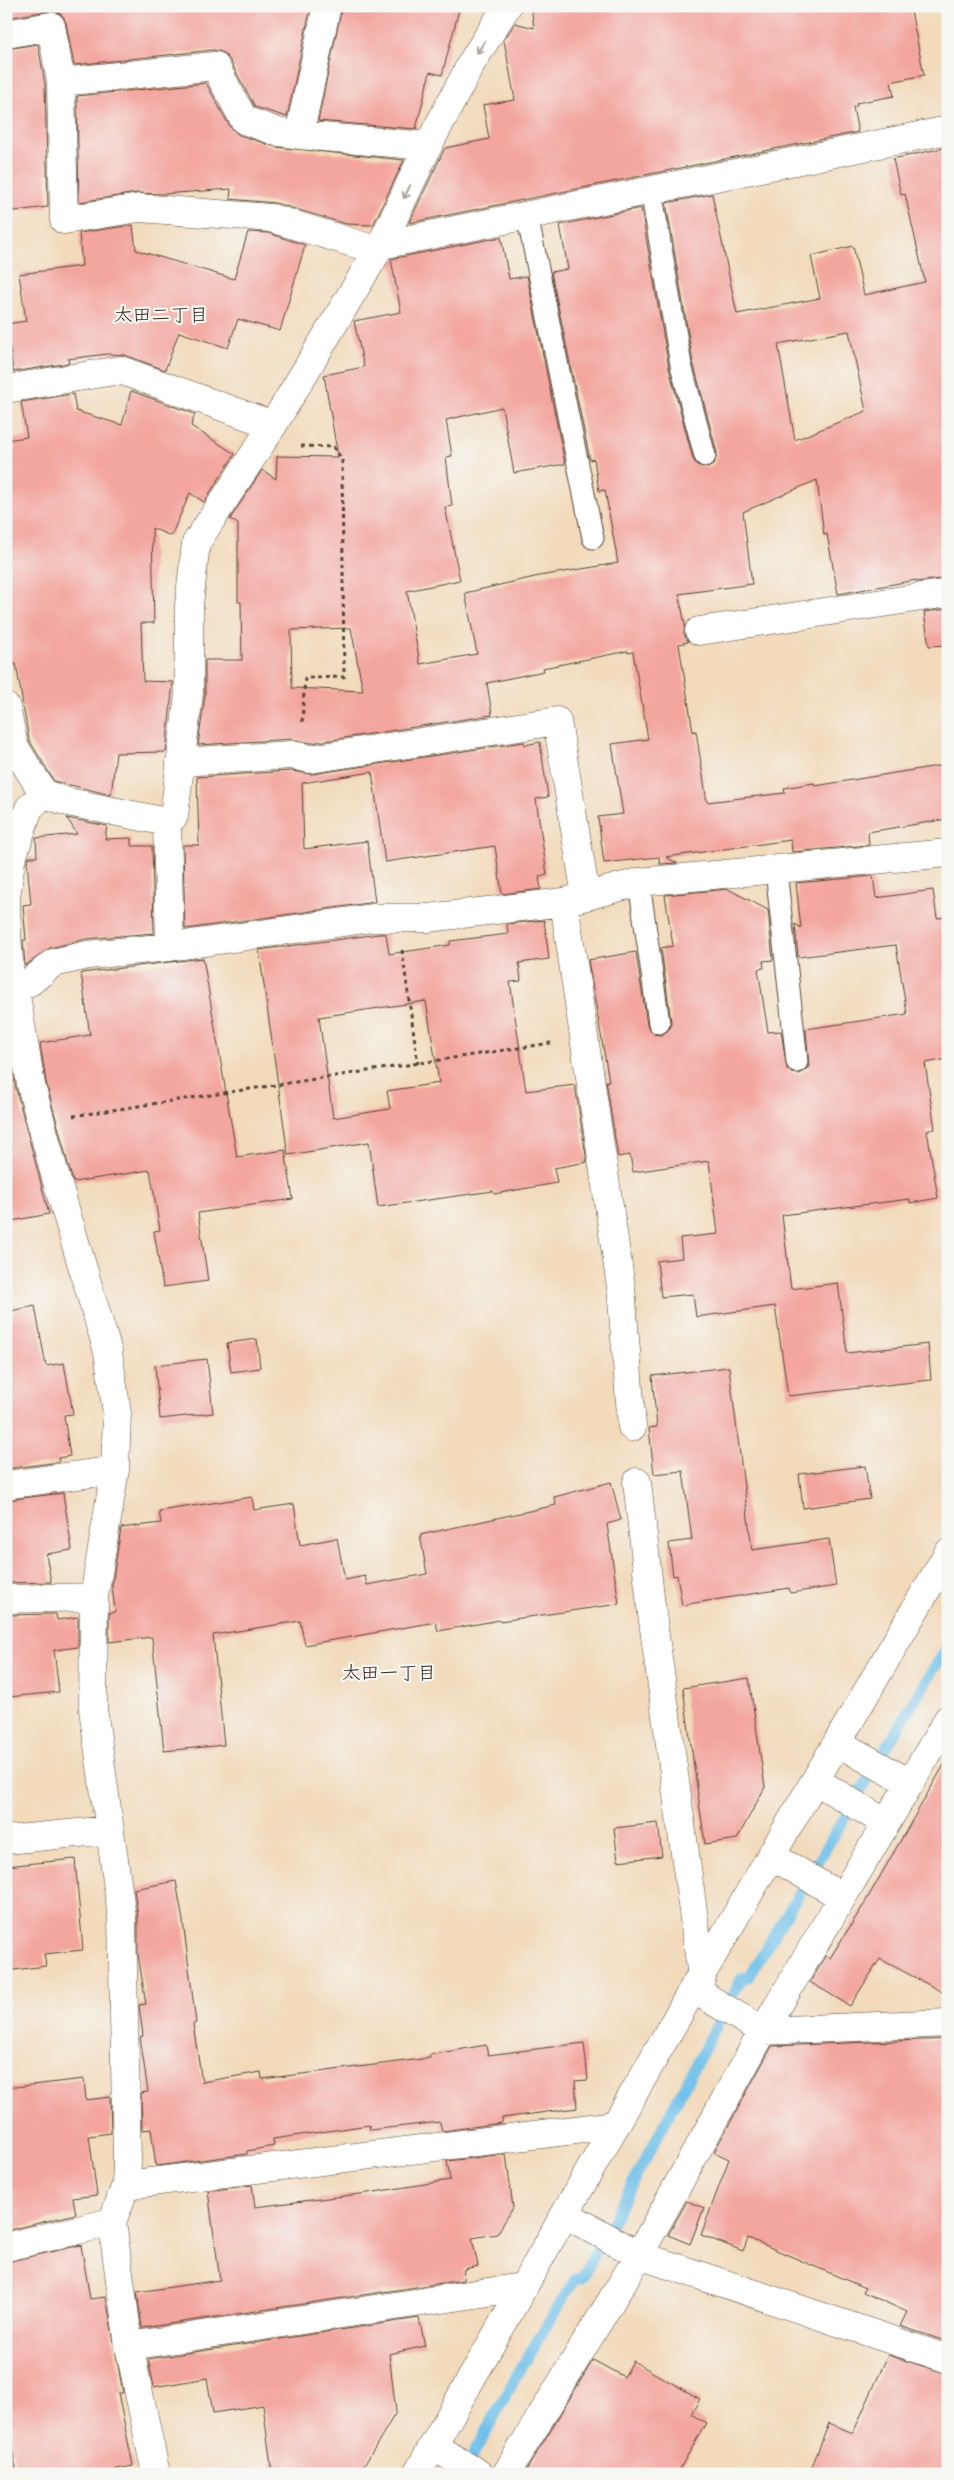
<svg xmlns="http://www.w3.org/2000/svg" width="954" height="2480" viewBox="0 0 954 2480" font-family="'Patrick Hand','Klee One',sans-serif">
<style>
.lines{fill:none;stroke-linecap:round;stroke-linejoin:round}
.stream{stroke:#6ec0ea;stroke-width:11}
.building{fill:#f3a69f;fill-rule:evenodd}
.service-casing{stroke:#564436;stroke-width:23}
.minor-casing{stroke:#564436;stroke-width:29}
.tertiary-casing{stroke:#564436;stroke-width:29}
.path{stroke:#564436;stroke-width:3;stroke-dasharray:4 4;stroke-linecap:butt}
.service{stroke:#fff;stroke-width:21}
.minor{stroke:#fff;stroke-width:28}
.tertiary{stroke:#fff;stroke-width:28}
.oneway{stroke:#a79f9a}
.labels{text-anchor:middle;stroke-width:4.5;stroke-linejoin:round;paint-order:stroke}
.neighbourhood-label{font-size:19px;fill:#3b2a1e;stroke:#f6f6f2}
</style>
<rect width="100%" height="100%" fill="#f6f6f2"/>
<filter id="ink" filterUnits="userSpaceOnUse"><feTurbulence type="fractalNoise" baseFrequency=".02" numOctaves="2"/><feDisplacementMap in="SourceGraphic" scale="10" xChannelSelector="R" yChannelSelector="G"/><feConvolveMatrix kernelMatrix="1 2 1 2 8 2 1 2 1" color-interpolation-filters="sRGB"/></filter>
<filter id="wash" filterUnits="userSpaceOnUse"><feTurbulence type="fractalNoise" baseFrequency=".0096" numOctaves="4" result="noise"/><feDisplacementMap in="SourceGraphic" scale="20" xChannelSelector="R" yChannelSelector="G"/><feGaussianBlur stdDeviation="1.12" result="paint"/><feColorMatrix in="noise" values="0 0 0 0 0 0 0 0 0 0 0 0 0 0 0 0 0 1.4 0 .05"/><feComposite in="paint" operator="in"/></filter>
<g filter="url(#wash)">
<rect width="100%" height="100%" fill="#f2dabb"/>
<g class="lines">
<path class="stream" d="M466 2468 522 2366 575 2279 582 2278 742 1978 749 1977 948 1645"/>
</g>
<g id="blocks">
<path class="building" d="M6 6H311L287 117 255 107 229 59 222 52 213 50 74 65 66 23 63 16 56 11H48L6 18Z
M342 6H460L442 75 430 72 416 129 318 121Z
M531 6H910L924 75 891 82 894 96 856 103 857 106 853 107 858 132 409 223 445 148 489 139 483 105 515 100 504 40 515 23 534 28Z
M38 44 45 84 48 207 6 212V49Z
M206 83 230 127 239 135 276 147 404 160 373 225 346 224 275 203 230 199 231 189 163 194 137 193 79 202 77 96Z
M948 147V578L916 582V580L838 594 827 534 824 535 817 480 743 512 752 584 679 594 685 625 684 634 688 642 679 644 693 732 696 731 707 802 785 793 784 788 814 783 815 786 944 765 948 791V819L868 832 869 845 792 852 791 840 666 857 677 863 660 864 659 857 604 863 598 817 623 814 612 744 648 739 633 652 628 653V651L543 668 544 671 487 683 492 715 311 743 291 739 198 745 205 695V660H242L241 602H238V524L230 519 262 470 276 479 277 456 338 457 324 375 364 367 354 321 401 312 391 259 501 237 509 279 527 276 565 464 514 473 502 407 446 420 452 456 446 457 452 506 445 507 460 580 407 591 420 664 477 654 465 593 539 576 618 563 605 490 599 491 594 459 590 460 551 272 568 269 560 225 641 208 669 368 693 459 697 465 708 468 714 464 717 453 693 362 666 203 712 194 737 314 820 298 811 256 853 246 864 295 925 282 905 194 901 195 893 159ZM849 331 866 411 795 440 778 344ZM351 628 363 691 292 688 291 630Z
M133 225 136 250 234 279 248 232 268 233 305 245 280 331 238 319 228 348 179 332 165 370 125 355 107 354 68 359 69 363 13 372 7 324 26 321 19 274 82 266 79 233Z
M131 391 195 414 191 426 235 454 204 502 190 493 171 536 152 528 154 623H141L143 681 173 682 166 752 116 753 111 795 54 781 29 740 16 664 6 666V440L27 437 21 402 73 394 76 411 122 425Z
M948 609V645L929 646 924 612Z
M524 742 525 745 540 742 548 797 536 799 547 875 539 877 541 889 502 894 495 846 385 862 372 772 302 783 304 849 367 841 375 902 185 929 183 845H199L197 777 291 771 312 774Z
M67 818 107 826 105 839 131 838V846H152L154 933 86 939 50 948 25 966 23 940H26L23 905 31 904 27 862 29 857H37L36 838 77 834Z
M873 876 876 898 933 890 937 918 948 917V1059L925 1063 935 1129 927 1130 938 1198 910 1203V1199L782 1215 791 1289 838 1283 847 1353 928 1344 931 1380 788 1396 775 1306 696 1317 693 1294 661 1297 657 1261 682 1258 680 1238 718 1234 709 1161 633 1172 630 1155 618 1157 606 1081H609L588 960 636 952 647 1025 654 1034 661 1035 670 1028 671 1022 661 948 673 946 665 895 728 889 768 910 773 960 763 961 764 968 758 969 768 1032 781 1031 787 1069 792 1073 799 1074 809 1067 806 1029 907 1014 896 945 798 957 795 924 801 928 796 883Z
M544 920 549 959 519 963 521 981 510 982 526 1091 575 1085 587 1162 554 1168 557 1183 494 1194 493 1191 378 1207 369 1142 288 1155 259 950 379 934H386L389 954 450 945V941L508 934 507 924ZM426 1001 439 1083 387 1091 390 1109 333 1118 319 1017Z
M203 958 237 1157 285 1150 293 1199 198 1213 208 1281 163 1287 154 1231 160 1230 150 1170 73 1182 46 1082 40 1043 90 1035 81 973Z
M9 1048 16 1089 49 1214 11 1221 6 1192V1049Z
M35 1306 46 1366 64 1363 73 1414 64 1415 70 1456 58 1458 59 1462 6 1469V1312Z
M257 1339 260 1368 231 1372 227 1343Z
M207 1359 213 1413 160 1419 155 1365Z
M729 1367 752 1550 829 1539 836 1586 790 1593 789 1588 682 1605 677 1575 673 1576 669 1543 692 1540 683 1471 654 1474 649 1428 657 1427 652 1376Z
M865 1466 870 1499 803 1508 799 1474Z
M611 1482 621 1520 607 1524 619 1604 500 1621V1620L438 1631 436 1622 305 1645 300 1621 213 1635 224 1745 164 1751 152 1637 109 1642V1613L115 1612 112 1586 121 1528 161 1523 159 1511 252 1497 254 1510 294 1504 300 1545 337 1538 345 1580 365 1576 367 1585 427 1574 420 1535 556 1505 554 1497Z
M63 1493 72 1550 46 1554 51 1582 6 1583V1500Z
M56 1614 57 1620 78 1617V1647L54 1650 59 1692 8 1697 6 1615Z
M749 1678 765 1787 737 1839 705 1844 683 1688Z
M948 1758V1995L880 1959 850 2006 810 1982 826 1956 830 1958 863 1906Z
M658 1823 662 1856 618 1861 614 1828Z
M75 1859 83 1950 44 1954 46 1966 6 1971V1866Z
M176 1881 183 1921 196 2023 193 2024 202 2082 261 2072 262 2079 430 2058 429 2055 486 2045 488 2055 584 2043 588 2080 575 2081 577 2108 502 2118V2123L442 2131 440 2122 370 2130 369 2125 273 2139 274 2146 247 2151V2154L156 2166 151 2129 142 2130 141 2093 148 2092 140 2037 143 2036 139 2005 146 2004 138 1954V1917L134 1889Z
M948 2039V2342L900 2326 907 2312 863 2292 865 2288 748 2238 743 2251 701 2235 729 2159 714 2152 772 2046Z
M84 2079 86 2100 110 2097 111 2133 89 2136 97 2195 73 2198 76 2214 6 2231V2088Z
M506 2154 513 2208 497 2234 472 2238 478 2266 464 2269 463 2280 142 2328 137 2292 220 2280 208 2191 252 2185 255 2207 368 2193 450 2180 447 2161Z
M687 2201 704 2208 690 2244 668 2235Z
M81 2245 90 2299 106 2297 123 2393H118L133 2466 116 2469 117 2474H17L6 2417V2262Z
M419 2318 425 2346 389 2354 396 2412 359 2474H272L263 2405 213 2413 207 2378 154 2387 148 2359Z
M888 2355 948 2374V2474H809L829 2423 853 2433Z
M593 2360 624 2377 633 2361 700 2399 691 2414 706 2423 677 2474H524Z"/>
</g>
</g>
<g filter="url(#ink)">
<use href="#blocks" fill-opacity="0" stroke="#564436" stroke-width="1"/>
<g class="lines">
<g class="service-casing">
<path id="service" d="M651 190 681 365 705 456
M527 215 593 538
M776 870 797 1062
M639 882 659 1023"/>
</g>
<g class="minor-casing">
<path id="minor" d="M6 34 51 26 61 82 215 66 244 120 278 132 299 135 428 146
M61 82 64 220 139 208 271 218 376 250
M299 135 327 6
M381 245 948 130
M6 389 120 370 273 425
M699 631 948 593
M6 707 14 746 44 794 68 802 167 822 174 816 189 693V605L196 543 273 425 381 245 428 146 472 62 507 6
M180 762 292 755 310 759 557 721 586 896
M44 794 29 808 11 861 6 897 7 934 11 988 17 1001 31 1085 55 1175 108 1352 117 1413 115 1470 94 1597 93 1709 122 1917 127 2161 126 2185 112 2222 129 2346 156 2474
M167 822 170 947
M564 902 621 1287 632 1427
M6 994 11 988 30 982 53 963 88 955 170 947 372 918H428L564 902 639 882 948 853
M637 1482 652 1614 702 1977
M6 1485 115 1470
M6 1599 94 1597
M838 1743 910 1783
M816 1781 886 1823
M6 1840 109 1830
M772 1856 842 1897
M693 1989 763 2031 948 2023
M126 2185 616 2125
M565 2214 639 2255 948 2359
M6 2247 112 2222
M129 2346 522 2287
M433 2446 479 2474
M506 2474 639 2255 763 2031 948 1719"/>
</g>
<g class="tertiary-casing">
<path id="tertiary" d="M417 2474 693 1989 948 1553"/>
</g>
<path class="path" d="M301 446 333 447 342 459 344 677 305 678 302 722
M402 950 418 1064
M73 1116 551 1043"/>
<use href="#service" class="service"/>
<use href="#minor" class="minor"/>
<use href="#tertiary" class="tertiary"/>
</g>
<defs><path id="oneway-shaft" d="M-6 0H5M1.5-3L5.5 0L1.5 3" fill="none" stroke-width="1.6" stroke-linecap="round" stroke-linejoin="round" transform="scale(1.25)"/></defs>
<g class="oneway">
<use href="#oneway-shaft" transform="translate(481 47) rotate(122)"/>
<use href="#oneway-shaft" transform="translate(407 192) rotate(116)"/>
</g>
</g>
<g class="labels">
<g class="neighbourhood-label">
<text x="161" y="321">太田二丁目</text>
<text x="389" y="1679">太田一丁目</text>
</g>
</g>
<rect width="954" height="2480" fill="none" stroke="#f6f6f2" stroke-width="25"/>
</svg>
